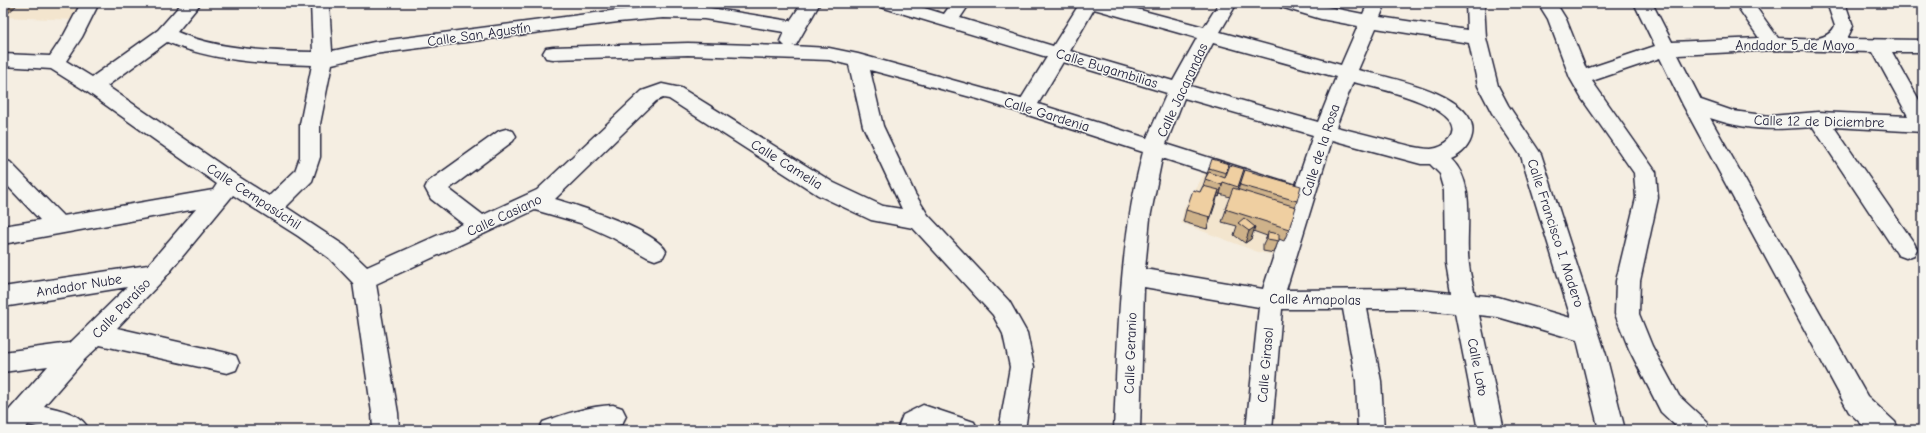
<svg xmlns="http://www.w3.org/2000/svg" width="1926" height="433" viewBox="0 0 1926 433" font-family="'Comic Neue',sans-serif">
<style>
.built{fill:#f3e5ce}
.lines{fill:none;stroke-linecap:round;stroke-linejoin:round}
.minor-casing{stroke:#22223b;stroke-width:3}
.minor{fill:#f6f6f2;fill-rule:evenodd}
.wall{fill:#ceb28a;stroke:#22223b}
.shaded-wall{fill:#a79171;stroke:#22223b}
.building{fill:#efcfa1;stroke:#22223b}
.labels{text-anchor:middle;stroke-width:3;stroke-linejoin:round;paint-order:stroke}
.street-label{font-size:14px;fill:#22223b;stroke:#f6f6f2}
</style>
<rect width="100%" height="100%" fill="#f5eee2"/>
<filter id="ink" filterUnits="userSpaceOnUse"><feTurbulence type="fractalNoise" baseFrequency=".025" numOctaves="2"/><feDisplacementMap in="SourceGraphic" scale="8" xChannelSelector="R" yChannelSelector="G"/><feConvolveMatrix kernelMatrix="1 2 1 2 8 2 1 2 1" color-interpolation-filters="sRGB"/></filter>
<g filter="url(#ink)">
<path class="built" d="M3 3H85L76 20 3 17Z
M1207 169 1301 197 1282 257 1258 252 1181 223 1184 208Z"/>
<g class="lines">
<g class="minor-casing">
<path id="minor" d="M81 3H99L82 37 66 61 92 77 158 30 182 3H201L177 32C219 50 268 51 313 52L311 3H329L332 51 374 42 618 10 663 6 704 7 790 21 802 3H820L796 45 792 46 829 48 858 54 1021 99 1047 57 881 7 878 3H908L944 14 952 3H970L960 18 1053 46 1080 3H1114L1204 27 1219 3H1237L1220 32 1341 65 1358 26 1321 19 1281 7 1278 3H1308L1363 14 1368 3H1386L1380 17 1467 30 1466 3H1484L1486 38 1498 86 1508 105 1541 154 1606 355 1625 430H1599L1577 340 1498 317 1479 315 1504 430H1478L1455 313 1413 309H1367L1381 381 1384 430H1358L1356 381 1343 309H1282L1272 430H1246L1259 307 1144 287 1140 430H1114C1118 336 1119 243 1143 152L978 99 870 70 883 126 915 194 928 215 1009 301 1027 333 1034 367 1025 430H999L1010 367 1003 334 993 315 913 228 871 220 818 195 669 99 663 98 656 101 555 199C579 206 655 230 666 251L663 257 655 260 647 257 613 238 580 223 535 210 376 284 398 413 399 430H373L372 413 353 283 329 258 298 236 233 195 163 280 117 328 227 353 236 356 239 363 236 370 227 373 100 345 85 359 44 406C61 410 81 413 89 430H50L28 425 24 430H3V417L48 366 3 372V352L70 343 127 287 3 307V287L148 265 196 209 3 244V226L40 220 3 181V160L10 162 63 216 213 190 217 184 86 91 51 69 3 66V54L50 56 64 35ZM1094 9 1197 38 1173 81 1070 51ZM663 18 704 19 784 32 780 41 785 46 688 43 553 47 546 48 543 53 546 58 553 59 688 55 829 60 849 65 863 126 902 209 883 206 834 183 681 88 662 84 642 91 537 190 483 215 449 189 513 141 516 136 513 131 506 129 499 131 428 182 425 188 431 199 463 224 367 267 345 246 286 207 312 181 320 157V124L332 64 374 54 618 22ZM1376 28 1469 43 1478 86 1492 113 1521 156 1571 318 1498 297 1475 295C1473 285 1470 275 1469 265 1464 231 1478 185 1451 159 1461 155 1470 146 1472 135 1480 94 1386 77 1358 70ZM167 42C210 61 265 64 312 65L300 124V157L295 171 269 196 239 177 107 86ZM1213 43 1336 77 1318 122 1190 86ZM1063 62 1167 93 1147 138 1038 104ZM1353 82C1370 86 1474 108 1450 140 1445 145 1439 148 1431 149 1419 149 1407 145 1395 142 1376 137 1356 132 1336 127ZM1184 98 1313 135 1296 185 1166 144ZM1332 140 1421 164H1430L1440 174 1445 191 1446 264 1451 293 1413 289 1286 290ZM1162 158 1292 200 1263 289 1145 269 1150 218Z
M1538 3H1556L1566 19 1586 69 1655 46 1634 3H1652L1672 42 1759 38 1735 3H1753L1778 38C1797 38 1826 45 1835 26L1827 3H1845L1853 26 1847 39 1923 40V52H1892L1923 107V132L1834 127 1914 243 1917 249 1914 255 1906 258 1898 255 1813 127C1773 130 1748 131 1710 118L1867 396 1895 422 1899 430H1868L1849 412 1683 105 1660 58 1592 81 1656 172 1658 198 1640 281 1639 314 1652 346 1679 396 1707 422 1711 430H1680L1661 412 1629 349 1615 314 1616 281 1636 198 1634 173 1582 99 1570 78 1548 19ZM1773 50 1873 52 1908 116 1818 112 1770 116 1733 111 1701 100 1678 55Z
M613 405 622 408 626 416 622 424C596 433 566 430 539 430L543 422C565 414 589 406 613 405Z
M923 405 974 422 978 430H931L926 428 923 430H897L903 415Z"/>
</g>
<use href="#minor" class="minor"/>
</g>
<path class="wall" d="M1229 164 1225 178 1244 169 1237 189 1238 190 1245 170 1297 201 1289 229 1284 241 1279 239 1274 253 1263 251V244L1267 236 1253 231 1251 239 1245 243 1234 235 1237 226 1222 222 1230 197 1220 194 1219 197 1217 196 1207 229 1183 222 1186 210 1200 192 1203 186 1209 168Z"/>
<path class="shaded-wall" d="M3 3H17L18 4 4 17 3 16Z
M1223 182 1220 194 1219 197 1222 185Z
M1219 190 1216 202 1207 229 1210 217Z
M1255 227 1251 239 1245 243 1249 231Z"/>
<path class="building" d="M1212 159 1229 164 1226 173 1209 168Z
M1230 165 1244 169 1238 187 1223 182 1222 185 1205 179 1209 172 1225 178Z
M1245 170 1301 186 1297 201 1240 185Z
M1203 186 1219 190 1210 217 1186 210 1193 190 1200 192Z
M1233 188 1296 207 1289 229 1225 209Z
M1244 218 1255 227 1249 231 1238 223Z
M1268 232 1279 234V241L1267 239Z"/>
</g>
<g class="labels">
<g class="street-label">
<text transform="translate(479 34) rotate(-8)" y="5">Calle San Agustín</text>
<text x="1795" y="50">Andador 5 de Mayo</text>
<text transform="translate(1107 68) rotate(17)" y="5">Calle Bugambilias</text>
<text transform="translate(1182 90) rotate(-65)" y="5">Calle Jacarandas</text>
<text transform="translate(1047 114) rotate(17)" y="5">Calle Gardenia</text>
<text transform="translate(1819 121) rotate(1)" y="5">Calle 12 de Diciembre</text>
<text transform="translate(1320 150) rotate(-72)" y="5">Calle de la Rosa</text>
<text transform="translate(787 164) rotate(32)" y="5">Calle Camelia</text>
<text transform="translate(254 196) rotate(33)" y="5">Calle Cempasúchil</text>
<text transform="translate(504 215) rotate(-25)" y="5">Calle Casiano</text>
<text transform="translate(1556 233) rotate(72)" y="5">Calle Francisco I. Madero</text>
<text transform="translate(79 285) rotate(-9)" y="5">Andador Nube</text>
<text transform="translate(1315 299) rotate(1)" y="5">Calle Amapolas</text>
<text transform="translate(121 308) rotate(-46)" y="5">Calle Paraíso</text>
<text transform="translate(1130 353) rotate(-88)" y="5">Calle Geranio</text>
<text transform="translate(1265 365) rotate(-85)" y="5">Calle Girasol</text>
<text transform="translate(1478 367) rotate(79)" y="5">Calle Loto</text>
</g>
</g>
<rect width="1926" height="433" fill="none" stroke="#f6f6f2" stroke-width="16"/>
<rect x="8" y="8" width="1910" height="417" fill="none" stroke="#22223b" stroke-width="1.5" filter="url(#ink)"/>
</svg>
